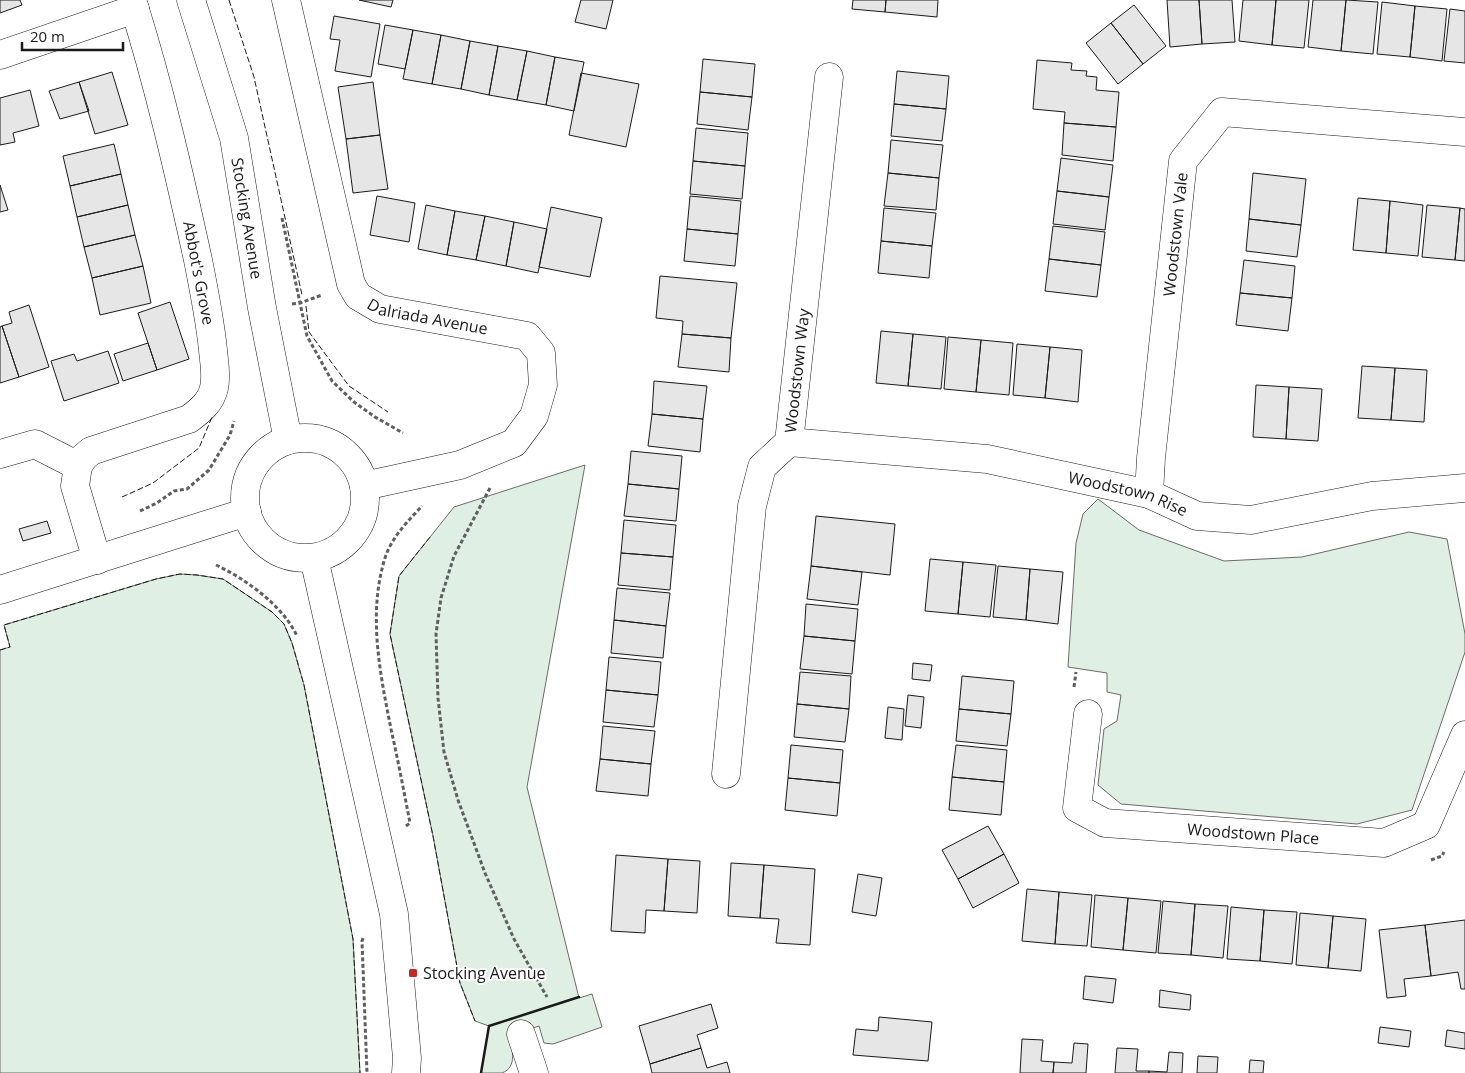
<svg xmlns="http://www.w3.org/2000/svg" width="1465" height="1073" viewBox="0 0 1465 1073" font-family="'Open Sans',sans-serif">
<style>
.green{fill:#e0efe3;stroke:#6a6a6a}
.building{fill:#e6e6e6;stroke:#1a1a1a}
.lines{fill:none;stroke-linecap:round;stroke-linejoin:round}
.minor-casing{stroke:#1a1a1a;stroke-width:29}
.tertiary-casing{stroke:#1a1a1a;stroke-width:29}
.path{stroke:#5f5f5f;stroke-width:3;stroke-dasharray:4 2.5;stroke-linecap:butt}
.minor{stroke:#fff;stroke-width:28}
.tertiary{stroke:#fff;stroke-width:28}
.fence{stroke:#1a1a1a;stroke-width:1;stroke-dasharray:6 2.5;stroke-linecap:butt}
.wall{stroke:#1a1a1a;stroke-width:2.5}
.poi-dot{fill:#c62828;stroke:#fff;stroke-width:2}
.labels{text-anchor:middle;stroke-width:4;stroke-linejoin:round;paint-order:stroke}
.street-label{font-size:16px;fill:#1a1a1a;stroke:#fff}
.poi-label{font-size:16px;fill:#1a1a1a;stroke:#fff;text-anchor:start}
</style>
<rect width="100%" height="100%" fill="#fff"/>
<path class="green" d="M585 465 527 787 579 998 592 994 602 1027 553 1044 544 1043 539 1026 509 1036C512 1048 518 1067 502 1073 496 1073 487 1073 481 1073L489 1026 475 1021 460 983 433 836 390 634 399 576 454 507Z
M1098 499 1139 530 1224 561 1302 557 1409 532 1447 539 1465 634V652L1412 810 1357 824 1121 804 1098 785 1104 729 1117 721 1121 695 1107 692V673L1068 667 1076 543 1083 514Z
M180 574 197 575 223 579 272 612 284 624 292 643 304 685 353 939 360 1073H0V650L10 647 4 625 156 579Z"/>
<path class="building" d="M0 0H20L22 5 0 13Z
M359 0H393L391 7Z
M581 0H613L606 29 575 22Z
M853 0H886L885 12 852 9Z
M886 0H938L937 17 885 12Z
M1167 0H1199L1202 44 1170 47Z
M1199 0H1232L1235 42 1202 44Z
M1243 0H1276L1272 45 1239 41Z
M1276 0H1309L1304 48 1272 45Z
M1313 0H1346L1341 51 1308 47Z
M1346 0 1378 2 1373 54 1341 51Z
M1382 2 1415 6 1410 57 1377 54Z
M1134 5 1166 46 1143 64 1111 23Z
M1415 6 1447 9 1442 61 1410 57Z
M1450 9 1465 11V63L1444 61Z
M334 16 380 24 371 77 335 71 340 40 330 39Z
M1111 23 1143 64 1118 84 1086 43Z
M385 25 413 30 405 69 378 64Z
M413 30 441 35 432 84 403 79Z
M441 35 470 41 461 89 432 84Z
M470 41 498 46 489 95 461 89Z
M498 46 527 51 517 100 489 95Z
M527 51 555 57 546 105 517 100Z
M555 57 584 62 574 111 546 105Z
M703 59 755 64 752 97 700 92Z
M1037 60 1072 63 1071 70 1087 71 1086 76 1097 77 1096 90 1119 92 1116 127 1064 123 1065 112 1033 109Z
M897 71 949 76 946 109 894 104Z
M112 72 128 125 95 134 79 82Z
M581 73 639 84 626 147 569 135Z
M79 82 89 111 60 119 49 91Z
M373 82 380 135 346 139 338 87Z
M30 90 39 126 13 133 15 142 0 145V98Z
M700 92 752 97 748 130 697 124Z
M894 104 946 109 942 141 891 136Z
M1064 123 1116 127 1113 161 1062 155Z
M696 128 748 133 745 166 693 161Z
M380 135 388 189 353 193 346 139Z
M891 140 943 145 939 178 888 173Z
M114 144 121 174 70 186 63 156Z
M1061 158 1113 165 1109 197 1057 191Z
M693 161 745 166 742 199 690 194Z
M888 173 939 178 936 210 884 206Z
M1253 173 1306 179 1301 225 1249 219Z
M121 174 128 205 77 217 70 186Z
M0 185 8 210 0 212Z
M1057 191 1109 197 1105 230 1053 224Z
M377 196 415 203 409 242 370 235Z
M690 196 741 201 738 234 687 229Z
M1358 198 1390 201 1386 253 1353 250Z
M1390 201 1423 205 1418 256 1386 253Z
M128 205 135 235 84 247 77 217Z
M426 205 455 211 447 255 418 249Z
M1427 205 1460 208 1455 260 1422 257Z
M551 207 602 218 590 277 539 267Z
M884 208 936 213 932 246 881 241Z
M1460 208 1465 209V261L1455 260Z
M455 211 485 216 476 260 447 255Z
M485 216 514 222 506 266 476 260Z
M1249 219 1301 225 1297 257 1246 251Z
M514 222 547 229 538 273 506 266Z
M1053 226 1105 232 1101 265 1049 259Z
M687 229 738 234 735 266 684 261Z
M135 235 143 266 92 278 84 247Z
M881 241 932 246 929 278 878 273Z
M1049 259 1101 265 1097 297 1045 291Z
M1244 260 1295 266 1292 298 1240 293Z
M143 266 151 303 100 315 92 278Z
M660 276 737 283 731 338 682 334 683 321 656 318Z
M1240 293 1292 298 1288 331 1236 325Z
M170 302 189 359 157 370 138 313Z
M29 305 49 367 19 377 2 326 12 323 9 312Z
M2 326 19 377 0 383V327Z
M881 331 913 334 908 386 876 383Z
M682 334 731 338 729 372 678 367Z
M913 334 946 337 941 389 908 386Z
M948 337 981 340 976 392 944 389Z
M981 340 1013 343 1009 395 976 392Z
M148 343 157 370 123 381 114 354Z
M1017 344 1050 347 1045 398 1013 395Z
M1050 347 1082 350 1078 402 1045 398Z
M108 351 119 383 64 401 51 361 74 354 77 361Z
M1362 366 1395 368 1391 420 1358 418Z
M1395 368 1427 370 1424 422 1391 420Z
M654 381 707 386 703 419 652 414Z
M1256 385 1289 387 1286 439 1253 437Z
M1289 387 1322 389 1318 441 1286 439Z
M652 414 703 419 700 452 648 446Z
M631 451 682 456 679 489 628 484Z
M628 484 679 489 676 521 624 516Z
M816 516 895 524 890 575 811 566Z
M624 520 676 525 673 557 621 553Z
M47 521 51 533 23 541 19 529Z
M621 553 673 557 670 590 618 585Z
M930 559 963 562 958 614 925 611Z
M963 562 996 565 990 617 958 614Z
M811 566 862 572 858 605 807 599Z
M998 566 1030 569 1026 620 993 617Z
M1030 569 1063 572 1058 624 1026 620Z
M617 588 670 593 666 626 614 620Z
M806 604 858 609 855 641 804 636Z
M614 620 666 626 663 658 611 653Z
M804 636 855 641 852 674 800 669Z
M609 657 661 662 658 695 606 690Z
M913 663 932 665 930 681 912 679Z
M800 672 851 676 849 709 797 704Z
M962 676 1014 681 1011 714 959 709Z
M606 690 658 695 654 727 603 722Z
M908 695 924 697 921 728 905 726Z
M797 704 849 709 845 742 794 737Z
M888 707 904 709 902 740 885 738Z
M959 709 1011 714 1007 746 956 741Z
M603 726 655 731 651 764 600 759Z
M791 745 843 750 840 783 788 778Z
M956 745 1007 750 1004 782 952 777Z
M600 759 651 764 648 796 596 791Z
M952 777 1004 782 1001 815 949 810Z
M788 778 840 783 837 816 785 810Z
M988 826 1004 854 958 879 942 850Z
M1004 854 1019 883 973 908 958 879Z
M616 855 668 859 664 911 646 910 645 933 611 931Z
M668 859 700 861 697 913 664 911Z
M731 863 764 865 760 918 728 916Z
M764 865 815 869 810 945 776 943 779 919 760 918Z
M858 874 882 878 876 916 852 912Z
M1027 889 1059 892 1055 944 1022 941Z
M1059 892 1092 895 1087 946 1055 944Z
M1095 895 1128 898 1123 950 1091 947Z
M1128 898 1161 901 1156 953 1123 950Z
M1163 901 1195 904 1191 955 1158 953Z
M1195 904 1228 906 1223 958 1191 955Z
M1231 907 1264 910 1260 961 1227 959Z
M1264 910 1297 912 1292 964 1260 961Z
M1300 913 1333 916 1328 968 1296 965Z
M1333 916 1366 919 1361 971 1328 968Z
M1465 920V989H1461L1458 972 1431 976 1425 925Z
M1425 925 1431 976 1404 979 1406 996 1387 998 1379 930Z
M1085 976 1116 979 1113 1003 1083 999Z
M1160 990 1191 995 1190 1010 1159 1007Z
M711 1004 718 1028 697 1035 701 1048 650 1064 639 1026Z
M879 1017 932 1022 928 1061 853 1055 856 1029 878 1031Z
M1380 1027 1411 1031 1409 1047 1378 1043Z
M1447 1030 1465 1033V1049L1445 1046Z
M1022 1039 1043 1040 1041 1061 1054 1062 1053 1073H1020Z
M1074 1043 1088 1044 1086 1073H1053L1054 1062 1072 1063Z
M701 1048 707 1068 727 1062 730 1073H652L650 1064Z
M1117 1048 1138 1049 1136 1071H1149V1073H1115Z
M1169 1052 1183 1053 1182 1073H1149V1071L1167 1072Z
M1198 1056 1218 1057 1217 1073H1197Z
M1250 1060 1264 1061 1263 1073H1249Z"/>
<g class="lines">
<g class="minor-casing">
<g id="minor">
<path id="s1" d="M286 0 351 284 358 296 380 309 527 336 541 353 543 385 534 416 514 443 460 465 364 486"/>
<path d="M0 55 135 9"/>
<path id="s2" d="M789 442 987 459 1149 494 1197 516 1251 520 1372 496 1465 488"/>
<path d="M0 454 35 444 78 466 75 486 97 560"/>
<path d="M78 466 84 457 91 451 189 419C200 411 211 402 214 388 217 375 214 362 213 350 210 320 204 290 198 260 179 173 159 85 132 0"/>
<path id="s3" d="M1149 494 1151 458 1183 161 1222 112 1465 132"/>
<path d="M0 590 247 512"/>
<path id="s4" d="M1088 714 1077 808 1105 823 1384 843 1426 825 1465 735"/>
<path id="s5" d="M726 774 752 506 762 467 789 442 829 77"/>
<path d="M521 1034 534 1073"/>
</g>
</g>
<g class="tertiary-casing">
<g id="tertiary">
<path id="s6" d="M191 0 234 138 262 308 288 440"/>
<circle cx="305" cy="498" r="60"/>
<path d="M314 558 394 914 407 1058 406 1073"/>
</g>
</g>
<path class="path" d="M282 218 307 336 332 381 354 402 375 417 403 433
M292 304 300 303 322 295
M490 488 454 556 441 598 436 634 438 698 444 752 458 800 485 873 514 939 547 997
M140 511 157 503 174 491 187 489 209 470 230 435 234 421
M216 565C246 579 283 606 297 636
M1074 687 1076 672
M406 826 410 823C404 792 398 760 391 729 380 673 367 612 386 555 393 536 409 520 422 506
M1431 860 1442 856 1444 852
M363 938 362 941 367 1073"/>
<use href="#minor" class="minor"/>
<use href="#tertiary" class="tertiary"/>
<path class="fence" d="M229 0 254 77 302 295
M306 306 309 332 349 386 388 412
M122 497 153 483 199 448 212 417
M430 537 399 576 390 634 433 836 460 983 475 1021
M0 650 10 647 4 625 156 579 180 574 197 575 223 579 272 612 284 624 292 643 304 685 353 939 360 1073"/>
<path class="wall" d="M481 1073 489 1026 579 997"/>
</g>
<rect class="poi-dot" x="408" y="968" width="10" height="10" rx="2.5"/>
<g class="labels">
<g class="street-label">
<text dy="6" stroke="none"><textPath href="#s6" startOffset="226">Stocking Avenue</textPath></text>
<text dy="6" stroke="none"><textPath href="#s3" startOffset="261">Woodstown Vale</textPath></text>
<text transform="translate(199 273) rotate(79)" y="6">Abbot's Grove</text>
<text dy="6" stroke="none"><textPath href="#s1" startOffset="379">Dalriada Avenue</textPath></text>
<text dy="6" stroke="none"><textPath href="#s5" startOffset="418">Woodstown Way</textPath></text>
<text dy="6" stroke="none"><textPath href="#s2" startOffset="344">Woodstown Rise</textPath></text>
<text dy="6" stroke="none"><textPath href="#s4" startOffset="275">Woodstown Place</textPath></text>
</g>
<g class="poi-label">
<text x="423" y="979">Stocking Avenue</text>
</g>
</g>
<path d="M22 42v8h101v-8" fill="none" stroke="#1a1a1a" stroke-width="2.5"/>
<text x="30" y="42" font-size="15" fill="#1a1a1a" stroke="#ffffff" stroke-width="4" paint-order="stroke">20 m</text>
</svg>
